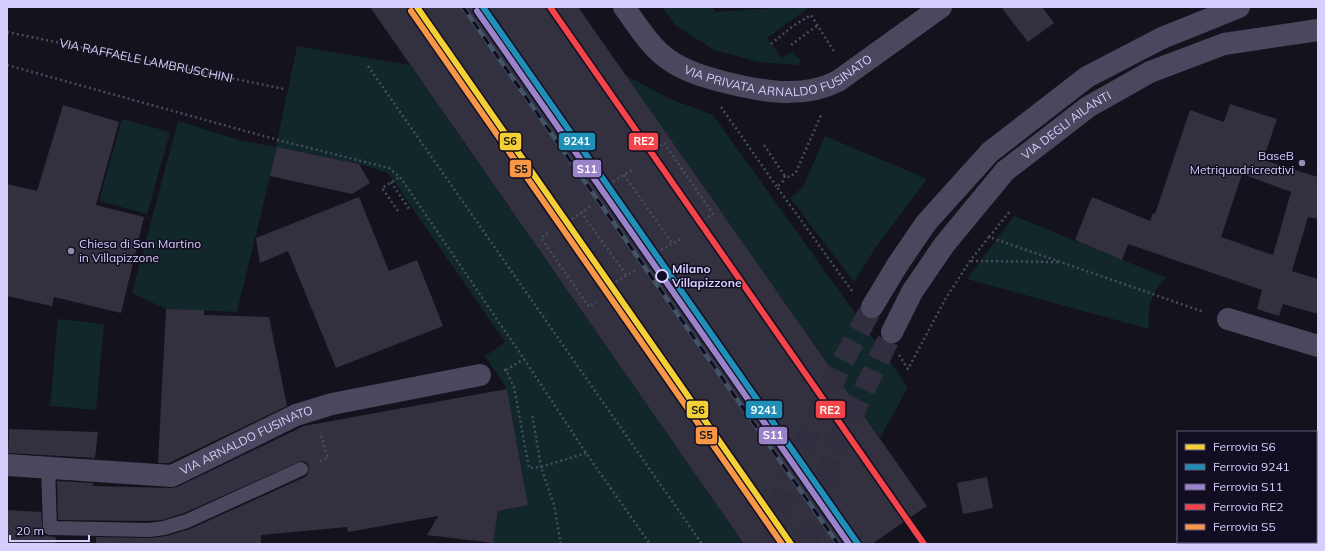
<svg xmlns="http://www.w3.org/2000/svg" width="1325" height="551" viewBox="0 0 1325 551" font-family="Mulish,sans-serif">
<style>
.green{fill:#112729}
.building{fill:#33303f;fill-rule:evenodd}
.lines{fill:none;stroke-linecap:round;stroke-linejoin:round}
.street-tunnel{stroke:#312e3f;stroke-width:22;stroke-dasharray:22 11;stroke-linecap:butt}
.path{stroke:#444f5e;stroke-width:2.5;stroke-dasharray:2 3;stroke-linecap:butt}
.lane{stroke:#4a475e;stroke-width:14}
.street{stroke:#4a475e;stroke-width:22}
.rail-casing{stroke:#425467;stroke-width:4.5}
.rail{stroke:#120d21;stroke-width:3;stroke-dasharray:9;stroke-linecap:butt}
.rail-1-casing{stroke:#120d21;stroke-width:9}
.rail-2-casing{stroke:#120d21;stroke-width:9}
.rail-3-casing{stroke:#120d21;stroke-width:9}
.rail-4-casing{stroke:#120d21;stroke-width:9}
.rail-5-casing{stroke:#120d21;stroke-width:9}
.rail-1{stroke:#f3d035;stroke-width:6}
.rail-2{stroke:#208fb8;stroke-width:6}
.rail-3{stroke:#9a83c9;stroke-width:6}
.rail-4{stroke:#f4444a;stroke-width:6}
.rail-5{stroke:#f79647;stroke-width:6}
.poi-dot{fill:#938caf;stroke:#120d21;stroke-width:1.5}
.stop-dot{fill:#120d21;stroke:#d7cefe;stroke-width:2}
.labels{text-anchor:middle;stroke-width:3;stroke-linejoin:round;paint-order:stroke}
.street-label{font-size:12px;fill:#d7cefe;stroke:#120d21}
.poi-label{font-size:12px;fill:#d7cefe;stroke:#120d21;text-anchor:end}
.stop-label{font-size:12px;font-weight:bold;fill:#d7cefe;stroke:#120d21;text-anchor:start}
.line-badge{stroke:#120d21;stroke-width:1.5}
.badge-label{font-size:11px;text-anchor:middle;font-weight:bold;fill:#fff}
.pale-badge-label{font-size:11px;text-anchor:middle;font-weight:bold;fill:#111}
</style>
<rect width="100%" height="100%" fill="#14121d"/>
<path class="green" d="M662 7H712L716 12 783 7H810L767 38 782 58 792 52 802 62 797 65 759 62 714 50 676 26Z
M297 46 410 65 744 544H492L498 511 528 505 507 389 485 356 505 342 388 173 359 164 277 147 237 312 166 309 132 293 178 121 239 140 276 147Z
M625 75 668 98 713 115 908 387 880 438Z
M122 119 170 132 147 214 99 201Z
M825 136 927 179 874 250 854 282 790 198 803 187Z
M1014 216 1167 278C1150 291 1148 309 1149 329L967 279Z
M58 319 104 324 96 410 50 406Z"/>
<path class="building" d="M370 7H578L927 506 872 544H744Z
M1001 7H1042L1054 23 1028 42Z
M1230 104 1277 119 1263 160 1318 177V219L1308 217 1292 271 1318 279V314L1283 304 1279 316 1257 309 1262 290 1128 244 1122 260 1075 240 1092 197 1150 221 1153 213 1155 214 1190 110 1224 122ZM1242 174 1291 192 1273 255 1221 237Z
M63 105 119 122 96 205 144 217 121 313 54 297 52 306 7 296V184L37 191Z
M277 147 359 164 370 183 352 194 270 176Z
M359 197 389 271 417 260 443 326 336 368 288 251 260 263 256 238Z
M166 309 204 310V315L269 317 287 406 169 463H158Z
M507 389 528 505 498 511 493 543 427 535 438 516 348 532 347 527 261 535V544H96V537L150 538 166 536 190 529 305 477 308 474 309 466 306 462 301 461 184 513 162 520 149 521 58 520 57 481 93 483V486L171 488 177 487 304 426Z
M9 429 98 432 95 458 8 453Z
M987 477 993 508 963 514 957 483Z
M8 510 41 512 43 532 46 536 56 537 55 544H7Z"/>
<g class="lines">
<path class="street-tunnel" d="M770 544 783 497 814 422 843 361 872 307
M806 544 835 451 892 332"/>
<g class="path">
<path id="s1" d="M7 32 284 89"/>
<path d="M771 44 793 26 811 15 835 53"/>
<path d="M791 45 818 25"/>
<path d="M7 65 278 140 389 168 400 177 524 359 586 453 650 544"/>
<path d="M368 66 702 544"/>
<path d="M721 107 777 187"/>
<path d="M764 145 785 176 790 177 796 172 822 113"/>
<path d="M656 149 664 143 713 214 705 219"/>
<path d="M624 175 672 243"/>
<path d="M785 176 783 181 777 187 852 291"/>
<path d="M391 182 409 209"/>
<path d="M613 182 633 169"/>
<path d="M398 211 382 188 400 177"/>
<path d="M581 212 627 276"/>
<path d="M572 219 592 205"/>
<path d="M548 233 541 238 589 307 596 302"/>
<path d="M989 237 1010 211"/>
<path d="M661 250 682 238"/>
<path d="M971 261 1058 262"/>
<path d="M616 282 637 269"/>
<path d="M899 355 908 369 946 298 970 261 989 237 1204 312"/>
<path d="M504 370H506L514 387 529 468 541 467 532 413"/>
<path d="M506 370 524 359"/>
<path d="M320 461 328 458 320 432"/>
<path d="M561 544 554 505 541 467 586 453"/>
</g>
<path class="lane" d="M48 467 50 528 149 530 164 528 187 521 301 469"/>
<g class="street">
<path id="s2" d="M624 7C638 26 650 47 669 60 685 71 702 76 720 81 759 91 801 100 838 81L941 7"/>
<path d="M872 307 898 264 926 223 990 152 1087 77 1162 38 1239 7"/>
<path d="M1228 319 1318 346"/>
<path id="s3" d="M892 332 912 292 944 245 1005 171 1088 107 1150 72 1224 44 1318 30"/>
<path id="s4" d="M7 465 172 476 296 415 332 404 480 375"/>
</g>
<g class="rail-casing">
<path id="rail" d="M463 7 838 544"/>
</g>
<use href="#rail" class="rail"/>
<g class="rail-1-casing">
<path id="rail-1" d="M417 7 791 544"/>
</g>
<g class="rail-2-casing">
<path id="rail-2" d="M483 7 858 544"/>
</g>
<g class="rail-3-casing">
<path id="rail-3" d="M477 11 849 544"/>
</g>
<g class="rail-4-casing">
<path id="rail-4" d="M550 7 924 544"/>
</g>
<g class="rail-5-casing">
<path id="rail-5" d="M411 11 782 544"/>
</g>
<use href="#rail-1" class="rail-1"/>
<use href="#rail-2" class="rail-2"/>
<use href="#rail-3" class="rail-3"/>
<use href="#rail-4" class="rail-4"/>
<use href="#rail-5" class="rail-5"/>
</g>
<g class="poi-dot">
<circle cx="1302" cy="163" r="4"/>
<circle cx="71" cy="251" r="4"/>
</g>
<circle class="stop-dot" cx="662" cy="276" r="6"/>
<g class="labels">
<g class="street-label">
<text dy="4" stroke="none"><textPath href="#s1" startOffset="142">VIA RAFFAELE LAMBRUSCHINI</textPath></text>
<text dy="4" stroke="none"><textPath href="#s2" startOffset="187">VIA PRIVATA ARNALDO FUSINATO</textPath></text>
<text dy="4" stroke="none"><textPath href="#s3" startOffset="274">VIA DEGLI AILANTI</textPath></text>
<text dy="4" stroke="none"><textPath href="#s4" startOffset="248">VIA ARNALDO FUSINATO</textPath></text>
</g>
<g class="poi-label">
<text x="1294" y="160">BaseB<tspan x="1294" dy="14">Metriquadricreativi</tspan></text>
<text x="79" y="248" text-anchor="start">Chiesa di San Martino<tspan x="79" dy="14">in Villapizzone</tspan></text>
</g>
<g class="stop-label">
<text x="672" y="273">Milano<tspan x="672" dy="14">Villapizzone</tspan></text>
</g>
</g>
<g class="line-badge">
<rect x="499" y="132" width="23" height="19" rx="4" fill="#f3d035"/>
<rect x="558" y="132" width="38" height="19" rx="4" fill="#208fb8"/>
<rect x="628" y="132" width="31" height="19" rx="4" fill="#f4444a"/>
<rect x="572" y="159" width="30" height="19" rx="4" fill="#9a83c9"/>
<rect x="509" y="159" width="23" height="19" rx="4" fill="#f79647"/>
<rect x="686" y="400" width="23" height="19" rx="4" fill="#f3d035"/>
<rect x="745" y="400" width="38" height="19" rx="4" fill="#208fb8"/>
<rect x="815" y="400" width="31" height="19" rx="4" fill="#f4444a"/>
<rect x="758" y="426" width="30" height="19" rx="4" fill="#9a83c9"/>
<rect x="695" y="426" width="23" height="19" rx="4" fill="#f79647"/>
</g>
<g class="badge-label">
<text x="577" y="145">9241</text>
<text x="644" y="145">RE2</text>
<text x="587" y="173">S11</text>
<text x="764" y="414">9241</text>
<text x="830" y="414">RE2</text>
<text x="773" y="439">S11</text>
</g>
<g class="pale-badge-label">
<text x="510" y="145">S6</text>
<text x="521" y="173">S5</text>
<text x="698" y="414">S6</text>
<text x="706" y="439">S5</text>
</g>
<rect width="1325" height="551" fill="none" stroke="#d7cefe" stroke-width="16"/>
<rect x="1177" y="431" width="140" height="112" fill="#120d21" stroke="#615a79"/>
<rect x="1185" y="444" width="20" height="6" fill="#f3d035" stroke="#615a79"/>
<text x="1213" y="451" font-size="12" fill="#d7cefe">Ferrovia S6</text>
<rect x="1185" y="464" width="20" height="6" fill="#208fb8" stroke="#615a79"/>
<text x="1213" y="471" font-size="12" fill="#d7cefe">Ferrovia 9241</text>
<rect x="1185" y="484" width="20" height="6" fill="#9a83c9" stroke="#615a79"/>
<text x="1213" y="491" font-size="12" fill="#d7cefe">Ferrovia S11</text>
<rect x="1185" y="504" width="20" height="6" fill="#f4444a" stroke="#615a79"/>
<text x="1213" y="511" font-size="12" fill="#d7cefe">Ferrovia RE2</text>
<rect x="1185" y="524" width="20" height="6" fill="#f79647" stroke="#615a79"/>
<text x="1213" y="531" font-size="12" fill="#d7cefe">Ferrovia S5</text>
<path d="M10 535v6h79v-6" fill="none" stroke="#d7cefe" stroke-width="2"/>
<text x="16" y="535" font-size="12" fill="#d7cefe" stroke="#120d21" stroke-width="3" paint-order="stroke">20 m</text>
</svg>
